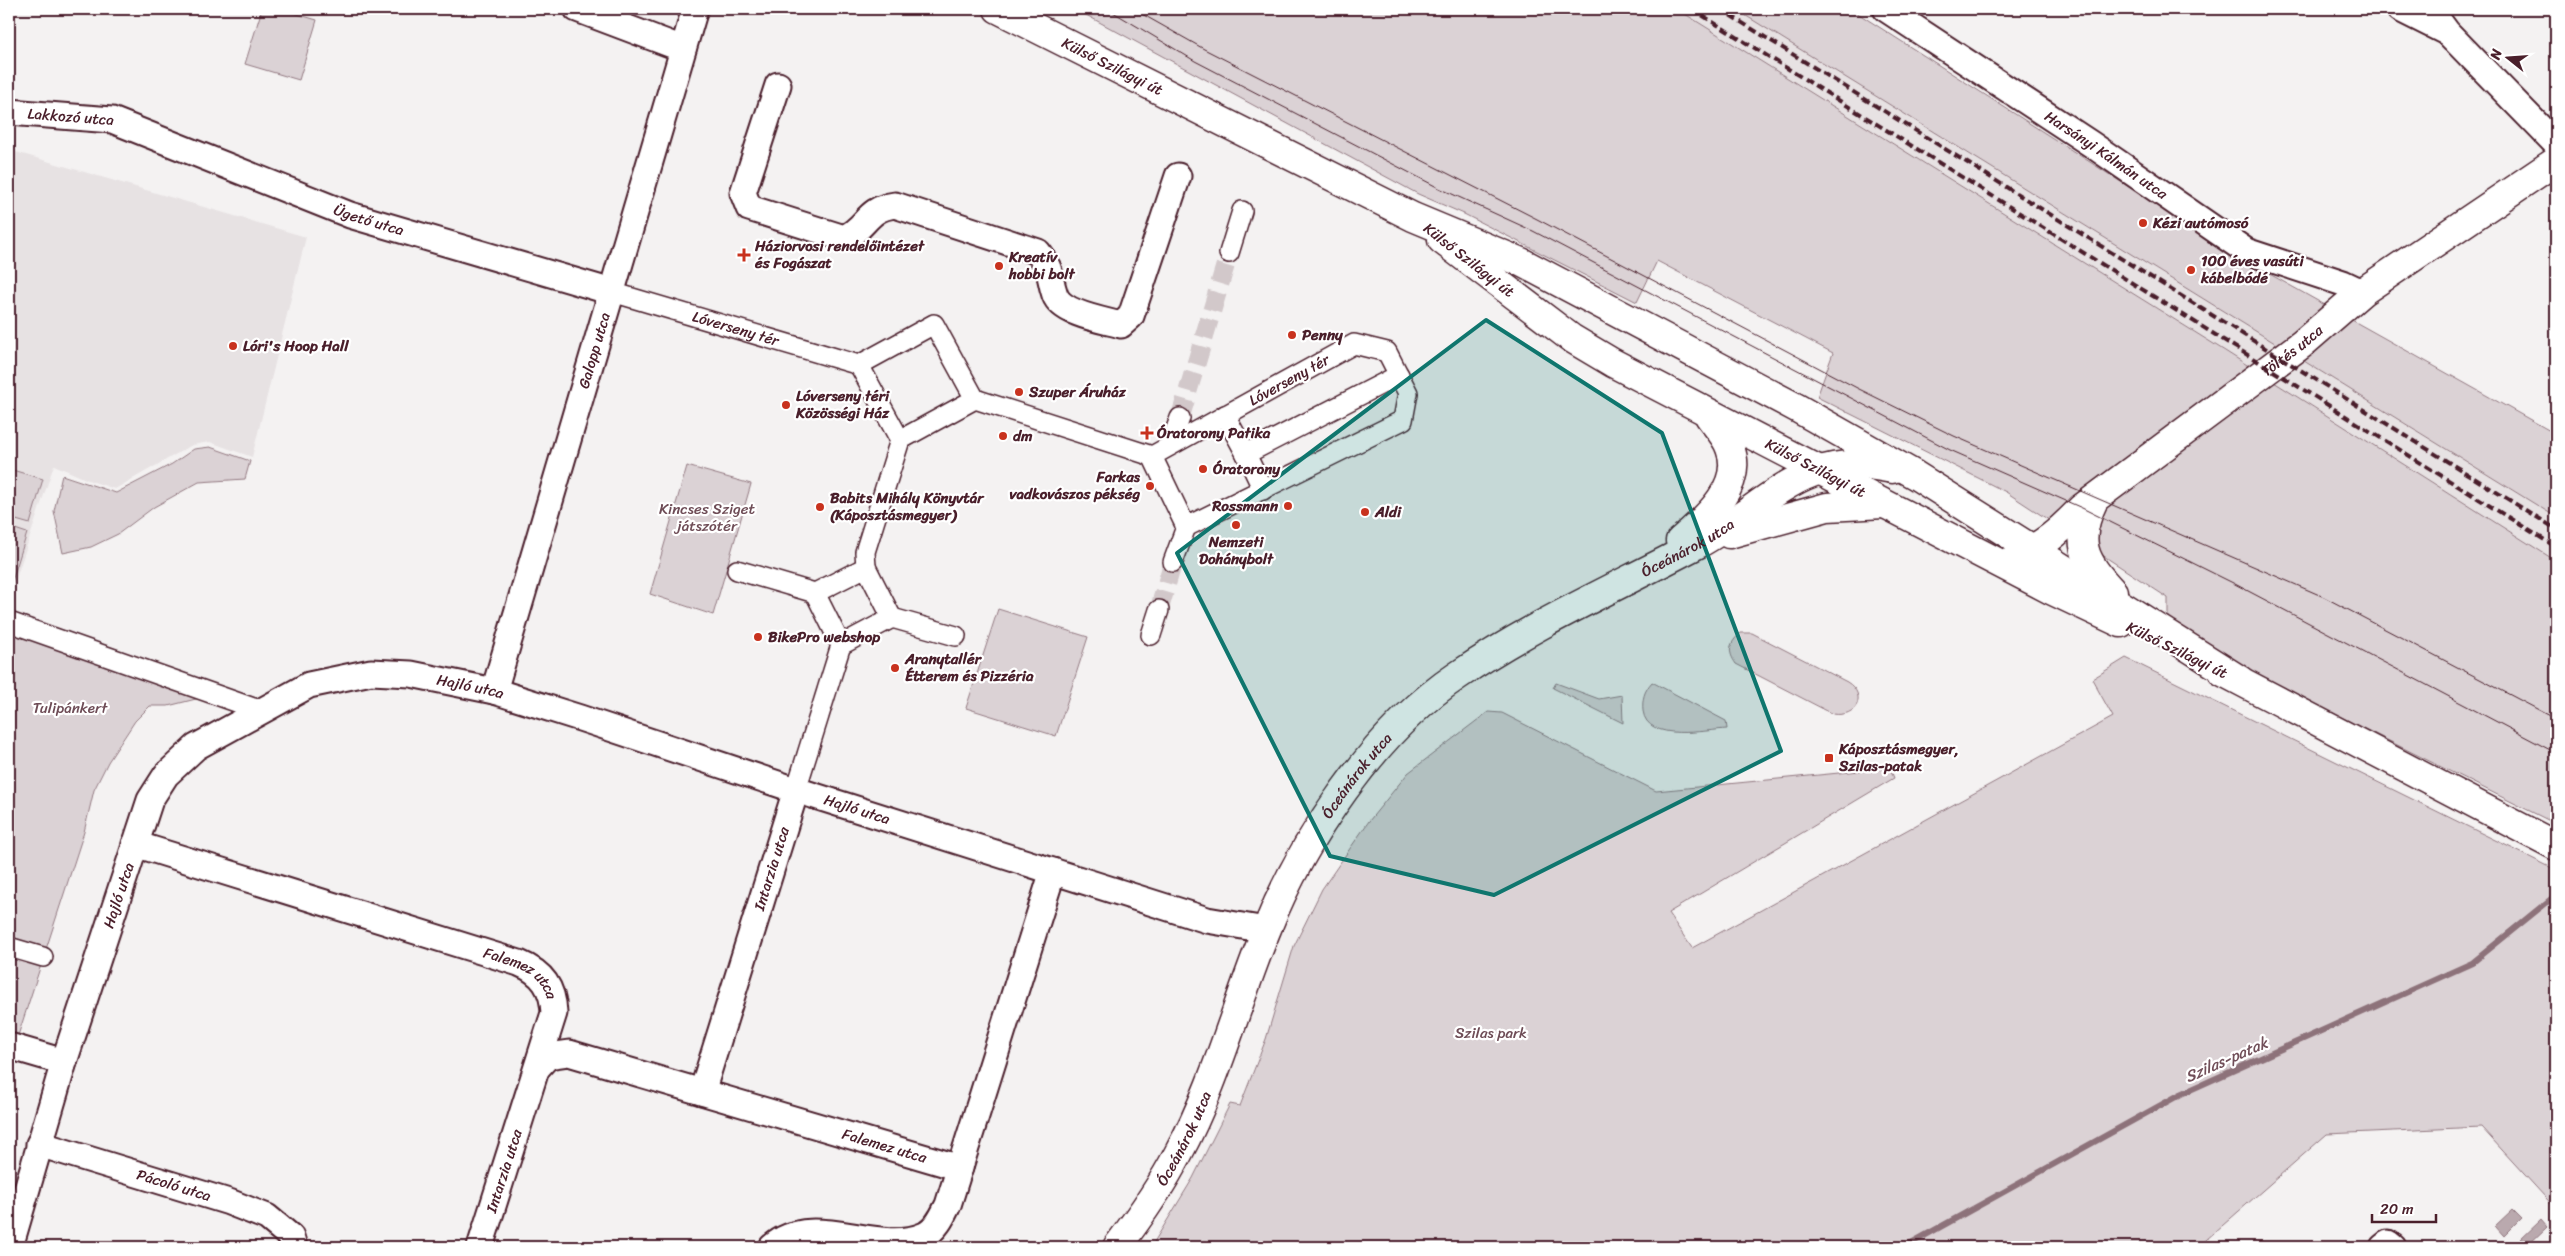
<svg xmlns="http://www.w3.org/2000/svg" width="2565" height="1256" viewBox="0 0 2565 1256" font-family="Sriracha,sans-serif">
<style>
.built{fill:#e7e2e3}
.green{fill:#dbd2d5;stroke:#927880}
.water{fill:#baa9ae;stroke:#8d727a}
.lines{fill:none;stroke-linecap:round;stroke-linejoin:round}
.stream{stroke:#8d727a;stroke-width:6}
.pedestrian-tunnel{stroke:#d2c8ca;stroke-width:19;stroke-dasharray:19 9;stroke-linecap:butt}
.pedestrian-casing{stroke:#4a1f2b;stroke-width:22}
.minor-casing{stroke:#4a1f2b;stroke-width:29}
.tertiary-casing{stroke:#4a1f2b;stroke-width:31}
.pedestrian{stroke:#fff;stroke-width:19}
.minor{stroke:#fff;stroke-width:25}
.tertiary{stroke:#fff;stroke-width:28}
.tram{stroke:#4a1f2b;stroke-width:1}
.rail{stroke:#4a1f2b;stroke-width:4;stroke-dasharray:8 4;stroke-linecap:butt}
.marked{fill:#0f766e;fill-opacity:0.2;stroke:#0f766e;stroke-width:4;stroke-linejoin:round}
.poi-dot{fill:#c8321e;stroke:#fff;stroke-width:2}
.labels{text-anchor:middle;stroke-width:4.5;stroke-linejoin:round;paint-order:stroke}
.street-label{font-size:15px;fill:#4a1f2b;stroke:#fff}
.poi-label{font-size:15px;font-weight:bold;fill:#4a1f2b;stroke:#fff;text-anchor:start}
.park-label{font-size:15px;fill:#6e4c56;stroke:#fff}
.water-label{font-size:16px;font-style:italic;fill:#714f59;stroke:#fff}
</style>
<rect width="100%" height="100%" fill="#f4f2f2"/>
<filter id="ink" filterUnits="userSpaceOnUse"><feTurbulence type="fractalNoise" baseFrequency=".02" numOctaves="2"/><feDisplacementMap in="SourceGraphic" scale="10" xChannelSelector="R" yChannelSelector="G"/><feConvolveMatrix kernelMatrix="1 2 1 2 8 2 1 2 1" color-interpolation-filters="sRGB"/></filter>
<g filter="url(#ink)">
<path class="built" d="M1677 9H1735L2556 517V561L2225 351Z
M9 150 306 237 252 457 210 442 192 445 115 489 88 480 54 465 9 599Z"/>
<path class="green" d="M262 9H280L317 20 299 80 245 64Z
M1075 9H1677L2225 351 2556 561V824L2192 643 2168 622V598L2006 492 1817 397 1833 353 1657 261 1637 302 1464 214 1418 194Z
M1735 9H1851L2232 253 2552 432 2556 435V517Z
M210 447 250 461 245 479 199 482 154 507 118 534 91 547 63 553 54 511 62 475 116 493 172 464 194 449Z
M687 466 751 484 713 615 650 594Z
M9 469 43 479 30 524 9 518Z
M9 527 27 533 9 591Z
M998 609 1088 637 1056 736 966 708Z
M9 622 216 694 168 706H150L135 721 108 762 94 790 84 832 14 1048 9 1046Z
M1741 633H1752L1847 682C1868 695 1857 718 1833 714L1736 664C1727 651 1729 643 1741 633Z
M2126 658 2556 870V1209L2481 1127 2327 1134 2198 1247H1151L1193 1178 1230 1104 1240 1106 1266 1039 1294 946 1322 889 1369 821 1408 773 1488 712 1502 713 1656 791 1890 768 1894 778 1668 913 1692 948 2113 717 2092 679Z
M1652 682 1726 721 1727 729C1705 730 1647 743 1643 711 1642 699 1644 691 1652 682Z
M1556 683 1599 699 1622 695 1623 723 1553 688Z"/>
<path class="water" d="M2512 1210 2521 1219 2504 1236 2495 1226Z
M2541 1220 2547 1227 2526 1247 2520 1240Z"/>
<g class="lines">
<path class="stream" d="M1904 1247 2181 1094 2472 963 2556 895"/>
<path class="pedestrian-tunnel" d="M1180 418 1229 253
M1159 610 1173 562"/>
<g class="pedestrian-casing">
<g id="pedestrian">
<path d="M1229 253 1242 211"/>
<path id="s1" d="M612 292 859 365"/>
<path d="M1354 344 1387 352 1408 393 1403 420 1186 527 1152 456Z"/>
<path d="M975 399 1152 456"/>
<path d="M1225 415 1246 454"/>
<path d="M1170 445 1180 418"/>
<path d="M1263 490 1246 454 1399 375"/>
<path d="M1173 562 1186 527"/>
<path d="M866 567 865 552 900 440 975 399 934 324 859 365 900 440"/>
<path d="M866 567 892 618 841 645 815 593Z"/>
<path d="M737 570 815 593"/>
<path d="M892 618 956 636"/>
<path d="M9 622 262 711"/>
<path d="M1151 635 1159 610"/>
<path d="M796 790 841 645"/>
<path d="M9 947 43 957"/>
</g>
</g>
<g class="minor-casing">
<g id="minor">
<path d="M577 9 683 49"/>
<path id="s2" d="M1886 9 2091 144 2246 251 2343 283 2362 292"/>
<path d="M2400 9 2444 31"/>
<path d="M2430 9 2447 32 2556 144"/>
<path d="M778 85 743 193 749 208 844 238C868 227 865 209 895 205L1038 252C1053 271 1048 275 1055 295 1062 314 1103 320 1121 325L1131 316 1178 176"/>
<path id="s3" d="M9 112 112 120 350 215 612 292"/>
<path id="s4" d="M494 691 695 9"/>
<path id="s5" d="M135 844 519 963C543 973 553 988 554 1013L480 1247"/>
<path d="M9 1046 64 1062"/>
<path id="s6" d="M538 1067 548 1056 569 1053 960 1168"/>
<path id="s7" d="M702 1092 796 790"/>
<path id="s8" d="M39 1144 229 1202 267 1217 291 1237 294 1247"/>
<path id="s9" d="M10 1247 64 1062 150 800 166 775 196 747 309 685 371 672 411 674 494 691 580 718 796 790 1207 920 1266 930"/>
<path d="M772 1247C812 1210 878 1256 925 1235 937 1229 943 1215 948 1205L1053 871"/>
<path d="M2383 1247 2388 1243 2393 1247"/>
</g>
</g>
<g class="tertiary-casing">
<g id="tertiary">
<path id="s10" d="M998 9 1413 217 1521 262 1797 408 1915 475 2240 680"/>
<path id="s11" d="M1442 240 1571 338 1613 363 2051 590 2121 623"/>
<path d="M2094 500C2074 541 2083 561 2113 592"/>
<path d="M1729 534 1827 507 1884 504"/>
<path d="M1680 541C1704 520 1745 486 1730 448 1726 436 1716 426 1709 416"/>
<path id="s12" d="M2018 553C2043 549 2065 525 2082 508L2302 344 2362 292 2556 161"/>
<path d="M2223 672 2556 846"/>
<path id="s13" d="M1117 1247C1139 1218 1161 1187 1178 1154 1216 1084 1236 1004 1266 931 1302 840 1375 731 1457 676 1533 624 1617 587 1698 544 1768 506 1804 448 1892 469"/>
</g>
</g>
<use href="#pedestrian" class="pedestrian"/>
<use href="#minor" class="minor"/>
<use href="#tertiary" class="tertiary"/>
<path class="tram" d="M1108 9 1195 61 1439 188 1533 231 1950 450 2082 508 2233 583 2556 753
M1133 9 1204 49 1537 219 1857 388 1954 436 2324 597 2556 719"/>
<path class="rail" d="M1692 9 2556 547
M1720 9 2556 529"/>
</g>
</g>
<path class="marked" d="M1486 320 1662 433 1781 751 1494 895 1330 856 1177 553Z"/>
<g class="poi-dot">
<circle cx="2143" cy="223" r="5"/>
<path d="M741.5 247.5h5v5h5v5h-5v5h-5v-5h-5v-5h5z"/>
<circle cx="999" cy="266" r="5"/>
<circle cx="2191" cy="270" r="5"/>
<circle cx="1292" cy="335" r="5"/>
<circle cx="233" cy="346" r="5"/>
<circle cx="1019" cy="392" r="5"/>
<circle cx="786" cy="405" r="5"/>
<path d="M1144.5 425.5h5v5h5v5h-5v5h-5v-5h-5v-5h5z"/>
<circle cx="1003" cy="436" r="5"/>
<circle cx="1203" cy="469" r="5"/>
<circle cx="1150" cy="486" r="5"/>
<circle cx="1288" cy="506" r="5"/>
<circle cx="820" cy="507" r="5"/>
<circle cx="1365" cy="512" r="5"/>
<circle cx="1236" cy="525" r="5"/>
<circle cx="758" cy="637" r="5"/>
<circle cx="895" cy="668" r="5"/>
<rect x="1824" y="753" width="10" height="10" rx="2.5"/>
</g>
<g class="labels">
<g class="street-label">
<text dy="5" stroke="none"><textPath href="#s10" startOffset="128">Külső Szilágyi út</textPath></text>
<text dy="5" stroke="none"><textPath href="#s3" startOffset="62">Lakkozó utca</textPath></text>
<text dy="5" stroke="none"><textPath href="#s2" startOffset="264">Harsányi Kálmán utca</textPath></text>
<text dy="5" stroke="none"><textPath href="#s3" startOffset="379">Ügető utca</textPath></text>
<text transform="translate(1469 260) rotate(38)" y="5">Külső Szilágyi út</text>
<text dy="5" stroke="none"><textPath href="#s1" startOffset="129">Lóverseny tér</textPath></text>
<text dy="5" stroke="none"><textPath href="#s4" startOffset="355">Galopp utca</textPath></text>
<text dy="5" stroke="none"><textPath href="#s12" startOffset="342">Töltés utca</textPath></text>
<text transform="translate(1289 380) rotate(-29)" y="5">Lóverseny tér</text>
<text dy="5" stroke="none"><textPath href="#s11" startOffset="439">Külső Szilágyi út</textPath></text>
<text dy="5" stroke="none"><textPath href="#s13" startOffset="938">Óceánárok utca</textPath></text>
<text transform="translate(2177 650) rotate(26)" y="5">Külső Szilágyi út</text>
<text dy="5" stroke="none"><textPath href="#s9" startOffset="832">Hajló utca</textPath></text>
<text dy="5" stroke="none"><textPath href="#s13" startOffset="532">Óceánárok utca</textPath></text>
<text dy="5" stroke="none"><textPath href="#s9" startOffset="1238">Hajló utca</textPath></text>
<text dy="5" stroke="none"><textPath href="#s7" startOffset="234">Intarzia utca</textPath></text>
<text dy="5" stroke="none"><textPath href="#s9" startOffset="368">Hajló utca</textPath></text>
<text dy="5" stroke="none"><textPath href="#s5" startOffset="409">Falemez utca</textPath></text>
<text dy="5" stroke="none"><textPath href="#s13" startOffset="128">Óceánárok utca</textPath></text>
<text dy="5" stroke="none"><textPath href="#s6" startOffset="365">Falemez utca</textPath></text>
<text transform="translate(504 1171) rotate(-72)" y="5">Intarzia utca</text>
<text dy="5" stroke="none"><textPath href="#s8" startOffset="141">Pácoló utca</textPath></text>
</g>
<g class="poi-label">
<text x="2153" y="228">Kézi autómosó</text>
<text x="755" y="251">Háziorvosi rendelőintézet<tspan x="755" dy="17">és Fogászat</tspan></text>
<text x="1009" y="262">Kreatív<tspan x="1009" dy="17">hobbi bolt</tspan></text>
<text x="2201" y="266">100 éves vasúti<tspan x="2201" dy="17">kábelbódé</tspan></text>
<text x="1302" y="340">Penny</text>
<text x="243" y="351">Lóri's Hoop Hall</text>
<text x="1029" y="397">Szuper Áruház</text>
<text x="796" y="401">Lóverseny téri<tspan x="796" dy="17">Közösségi Ház</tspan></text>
<text x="1157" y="438">Óratorony Patika</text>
<text x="1013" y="441">dm</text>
<text x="1213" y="474">Óratorony</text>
<text x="1140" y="482" text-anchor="end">Farkas<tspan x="1140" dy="17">vadkovászos pékség</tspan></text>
<text x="830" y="503">Babits Mihály Könyvtár<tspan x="830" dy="17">(Káposztásmegyer)</tspan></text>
<text x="1278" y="511" text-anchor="end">Rossmann</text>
<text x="1375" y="517">Aldi</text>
<text x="1236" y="547" text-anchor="middle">Nemzeti<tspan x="1236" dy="17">Dohánybolt</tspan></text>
<text x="768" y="642">BikePro webshop</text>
<text x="905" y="664">Aranytallér<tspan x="905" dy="17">Étterem és Pizzéria</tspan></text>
<text x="1839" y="754">Káposztásmegyer,<tspan x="1839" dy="17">Szilas-patak</tspan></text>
</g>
<g class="park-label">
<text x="707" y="514">Kincses Sziget<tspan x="707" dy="17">játszótér</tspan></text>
<text x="70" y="713">Tulipánkert</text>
<text x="1491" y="1038">Szilas park</text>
</g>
<g class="water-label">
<text transform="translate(2226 1059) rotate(-24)" y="6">Szilas-patak</text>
</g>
</g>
<rect width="2565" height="1256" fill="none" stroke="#fff" stroke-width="30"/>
<rect x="15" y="15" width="2535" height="1226" fill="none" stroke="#4a1f2b" stroke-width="2" filter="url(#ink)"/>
<g transform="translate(2508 58) rotate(287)" stroke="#ffffff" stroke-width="4" paint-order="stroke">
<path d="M0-4L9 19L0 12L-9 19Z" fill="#4a1f2b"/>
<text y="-8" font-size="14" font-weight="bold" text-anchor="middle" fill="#4a1f2b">N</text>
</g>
<path d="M2372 1214v8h64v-8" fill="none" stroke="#4a1f2b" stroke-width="2.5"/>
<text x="2380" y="1214" font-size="15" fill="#4a1f2b" stroke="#ffffff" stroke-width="4" paint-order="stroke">20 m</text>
</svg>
